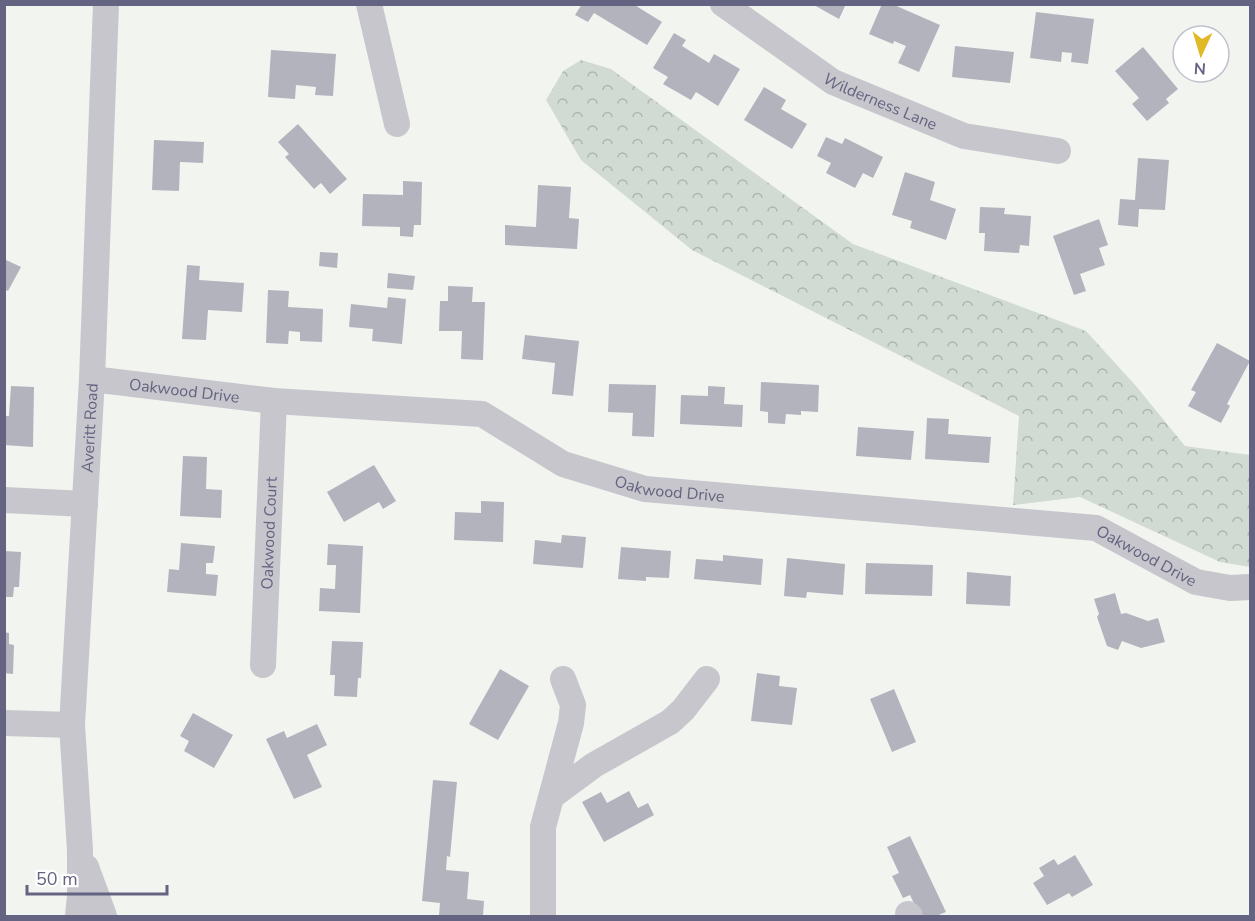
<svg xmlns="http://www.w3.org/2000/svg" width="1255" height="921" viewBox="0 0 1255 921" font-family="'Nunito Sans',sans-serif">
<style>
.forest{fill:url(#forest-crowns)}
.building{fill:#b3b3be}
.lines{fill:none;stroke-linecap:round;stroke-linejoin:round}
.minor{stroke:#c6c6cc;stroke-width:26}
.labels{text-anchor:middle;stroke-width:6;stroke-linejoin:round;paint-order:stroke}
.street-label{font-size:16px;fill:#646381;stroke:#fff}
</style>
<defs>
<pattern id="forest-crowns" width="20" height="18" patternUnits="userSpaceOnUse" patternTransform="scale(1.5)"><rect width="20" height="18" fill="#d1dbd3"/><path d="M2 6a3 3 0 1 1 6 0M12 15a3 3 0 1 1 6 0" fill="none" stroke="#adb5b1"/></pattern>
</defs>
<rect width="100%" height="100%" fill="#f2f4f0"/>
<path class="forest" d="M581 60 611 69 853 244 1086 331 1136 386 1185 446 1250 455V567L1220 562 1080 497 1013 505 1019 416 692 250 581 160 546 100 563 71Z"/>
<path class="building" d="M582 4H633L662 22 647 45 594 13 588 22 575 15Z
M812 4H846L839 19Z
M882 4H892L940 25 919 72 898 63 906 46 894 41 893 44 869 34Z
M1036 12 1094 19 1088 64 1071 62 1072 53 1062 52 1061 62 1030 58Z
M674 33 686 40 682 46 709 63 714 54 740 69 718 106 696 92 691 100 663 84 668 77 653 68Z
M955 46 1014 52 1010 83 952 77Z
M1143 47 1178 89 1166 99 1169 103 1147 121 1132 104 1139 98 1115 71Z
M271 50 336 54 333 96 315 95 316 87 296 85 295 99 268 97Z
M764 87 786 100 781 109 807 124 792 149 744 120Z
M298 124 347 179 330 194 321 183 314 189 285 157 289 154 278 142Z
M826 137 842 144 845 138 883 157 873 178 863 173 855 188 826 173 831 163 817 156Z
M154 140 204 142 203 163 180 162 179 191 152 190Z
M1138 158 1169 160 1165 210 1139 209 1138 227 1118 225 1120 199 1135 200Z
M905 172 935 182 930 200 956 209 946 240 910 228 912 221 892 215Z
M403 181 422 182 421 225H414L413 237 400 236V227L362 226 363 194 403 195Z
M538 185 571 187 569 218 579 219 577 249 505 245V225L536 227Z
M980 207 1005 208 1004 214 1031 216 1029 246 1020 245 1019 253 984 251 985 233H979Z
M1099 219 1108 245 1099 248 1105 265 1080 274 1086 291 1074 295 1053 236Z
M320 252 338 253 337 268 319 266Z
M4 259 21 267 8 291 4 289Z
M187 265 200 266 199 280 244 283 242 312 208 310 206 340 182 339Z
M388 273 415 276 413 290 387 288Z
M448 286 473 287 472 302H485L483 360 461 359 462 331H439L440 301H448Z
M268 290 289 291 288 307 323 309 322 342 300 341V332L289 331 288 344 266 343Z
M388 297 406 299 402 344 372 341 373 329 349 327 351 304 387 308Z
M525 335 579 341 573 396 552 394 555 363 522 359Z
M1217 343 1250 361 1227 404 1230 406 1221 423 1188 406 1196 392 1191 390Z
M761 382 819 385 818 412 801 411V415L786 414 785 424 768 423V412L760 411Z
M609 384 656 385 654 437 632 436 633 413 608 412Z
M11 386 34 387 33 447 4 445V416H9Z
M708 386 725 387 724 404 743 405 742 427 680 424 681 395 708 396Z
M927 418 949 419 948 434 991 437 989 463 925 459Z
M858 427 914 431 911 460 856 456Z
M183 456 207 457 206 489 222 490 221 518 180 516Z
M374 465 396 501 383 509 379 502 344 522 327 492Z
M481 501 504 502 503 542 454 540 455 512 481 513Z
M562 535 586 537 583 568 533 564 535 540 561 543Z
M181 543 215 546 213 563H206V574L218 575 216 596 167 592 169 569 179 570Z
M328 544 363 546 360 613 319 611 320 588 335 589 336 565H327Z
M621 547 671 551 669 578 646 577V581L618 579Z
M4 551 21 552 19 587H14L13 597H4Z
M723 555 763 559 761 585 694 579 696 559 723 561Z
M787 558 845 564 843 595 807 592 806 598 784 596Z
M866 563 933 565 932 596 865 594Z
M967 572 1011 576 1010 606 966 604Z
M1115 593 1121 614 1126 613 1148 621 1158 618 1165 642 1141 648 1122 641 1118 650 1107 646 1097 617 1099 614 1094 599Z
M4 632 9 633V644L14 645 13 674 4 673Z
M332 641 363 642 361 678H358L357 697 334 696 335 675H330Z
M500 669 529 686 498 740 469 724Z
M757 673 780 676 779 686 797 688 792 725 751 721Z
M894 689 916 742 892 752 870 699Z
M193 713 233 735 214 768 184 751 189 741 180 736Z
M317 724 327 745 307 755 322 787 294 799 266 739 284 731 287 738Z
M433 780 457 782 450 857 447 856 446 870 469 872 467 899 484 901 483 916H439L440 903 422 901Z
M629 791 638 808 648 803 654 815 604 842 582 802 601 792 607 803Z
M910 836 946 912 936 916H920L910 895 903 898 892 876 899 873 887 847Z
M1075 855 1093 885 1072 897 1069 893 1047 905 1033 883 1044 876 1039 868 1054 859 1058 865Z"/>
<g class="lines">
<g class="minor">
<path d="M369 4 397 124"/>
<path id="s1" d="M723 4 833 82 964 136 1058 151"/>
<path id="s2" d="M92 379 274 401 482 414 563 464 645 489 1096 528 1196 582 1230 588 1250 587"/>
<path d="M4 500 85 504"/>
<path id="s3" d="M263 665 274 401"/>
<path d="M4 723 72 725"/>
<path d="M552 796 594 765 670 722 683 710 707 679"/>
<path d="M86 867 104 916"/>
<path d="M908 914 910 916"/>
<path id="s4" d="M78 916 80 895V850L72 725 92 379 106 4"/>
<path d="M543 916V827L571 723 573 705 563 679"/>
</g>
</g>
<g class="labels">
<g class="street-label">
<text dy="6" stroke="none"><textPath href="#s1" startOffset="186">Wilderness Lane</textPath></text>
<text dy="6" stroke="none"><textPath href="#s2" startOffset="93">Oakwood Drive</textPath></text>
<text dy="6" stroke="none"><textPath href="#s4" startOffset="489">Averitt Road</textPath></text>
<text dy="6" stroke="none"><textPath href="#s2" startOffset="597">Oakwood Drive</textPath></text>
<text dy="6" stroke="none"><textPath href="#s3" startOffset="132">Oakwood Court</textPath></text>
<text dy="6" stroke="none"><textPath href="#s2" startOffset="1083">Oakwood Drive</textPath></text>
</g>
</g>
<rect width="1255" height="921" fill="none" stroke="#646381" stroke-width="12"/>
<g transform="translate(1201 54) rotate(184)"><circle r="28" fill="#ffffff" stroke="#c1c1cd" stroke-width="1.5"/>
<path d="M0-4.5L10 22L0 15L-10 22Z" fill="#e0b924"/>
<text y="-9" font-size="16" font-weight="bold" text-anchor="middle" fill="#646381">N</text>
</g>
<path d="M27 885v9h140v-9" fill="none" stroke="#646381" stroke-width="3"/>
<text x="36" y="885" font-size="18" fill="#646381" stroke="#ffffff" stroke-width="4.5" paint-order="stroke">50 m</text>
</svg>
